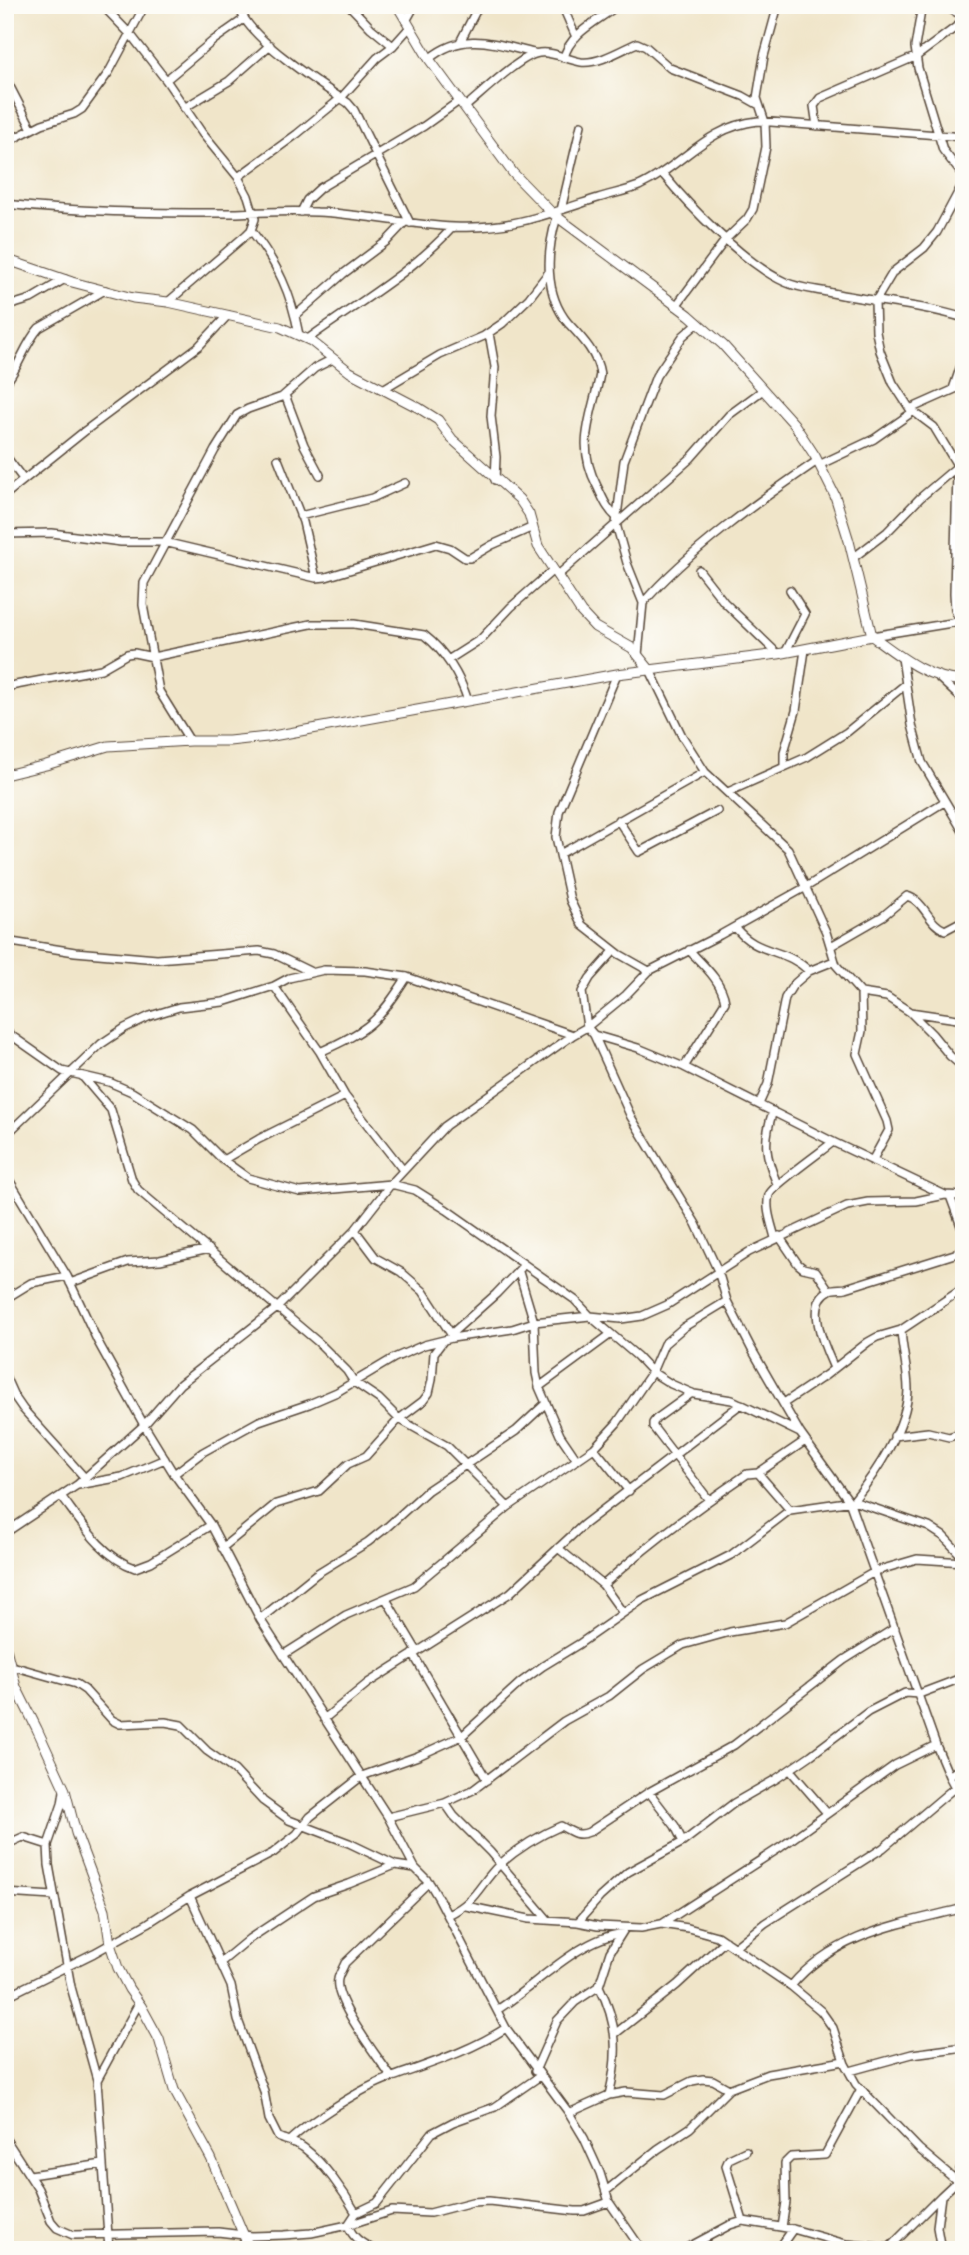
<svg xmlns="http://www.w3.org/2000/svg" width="969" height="2255" viewBox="0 0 969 2255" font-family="Sriracha,sans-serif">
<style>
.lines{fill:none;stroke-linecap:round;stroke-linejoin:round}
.minor-casing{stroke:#564638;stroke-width:10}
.tertiary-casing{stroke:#564638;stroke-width:11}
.minor{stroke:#fff;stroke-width:7}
.tertiary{stroke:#fff;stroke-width:9}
</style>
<rect width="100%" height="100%" fill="#fdfcf7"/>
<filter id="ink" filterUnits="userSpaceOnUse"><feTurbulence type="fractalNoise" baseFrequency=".0143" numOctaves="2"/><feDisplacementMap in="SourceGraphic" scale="14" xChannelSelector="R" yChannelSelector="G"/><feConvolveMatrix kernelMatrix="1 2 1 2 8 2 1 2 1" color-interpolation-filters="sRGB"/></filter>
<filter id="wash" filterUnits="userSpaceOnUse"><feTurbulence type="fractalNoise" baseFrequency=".00686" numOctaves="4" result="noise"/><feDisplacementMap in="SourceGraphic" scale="28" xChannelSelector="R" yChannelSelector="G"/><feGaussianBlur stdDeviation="1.57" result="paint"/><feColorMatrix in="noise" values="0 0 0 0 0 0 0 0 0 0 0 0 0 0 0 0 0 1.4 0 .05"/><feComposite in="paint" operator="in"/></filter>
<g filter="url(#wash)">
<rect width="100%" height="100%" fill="#f0e5c9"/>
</g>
<g filter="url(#ink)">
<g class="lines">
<g class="minor-casing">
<path id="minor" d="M102 5 131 35 166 80 202 133 238 177 248 196 255 219 251 230 246 235 168 302
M245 5 242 14C255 42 321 85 348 103L354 110 410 223
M349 5 371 28 393 46
M562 5 576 37
M922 5 915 47 918 68 943 150 964 177
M942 5 964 16
M406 21 415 5
M460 42 479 5
M564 58C569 33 600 20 618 5
M429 59C464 30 495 44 534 53
M5 77 32 129
M166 80 214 40 244 19
M465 107C480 95 521 55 539 53 553 51 567 60 581 62 599 64 621 50 637 43L646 47 670 68 743 96 759 105
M184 108 229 81 270 45
M817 126 814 106 820 98 917 56 964 21
M5 143 42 124 74 114 82 109 109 72 145 5
M662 173C690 207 745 264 785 282 798 288 813 289 827 292 873 302 919 304 964 318
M238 177 297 134 341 98 377 58 393 46 410 27
M5 204C77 212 150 213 222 213 254 213 286 210 317 212 388 215 451 238 522 221 548 215 573 206 598 198 611 194 626 191 639 186 683 166 705 127 758 121L964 137
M561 210 581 125
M301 212 307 200 320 188 424 126 459 101
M557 217C546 252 544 294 568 323 582 338 597 353 600 374 592 417 575 444 597 486 603 498 606 508 617 518
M251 230C278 265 291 292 299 335
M676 306 726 239 747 219 753 209 766 147 765 122 757 98 764 56 778 5
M5 307 31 299 65 279
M295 316 343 274 387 241 404 223
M489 333 495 367 491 416 496 457 495 480
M308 339C357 303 410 274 452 228
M5 384C20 366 24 345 39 328L105 290
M383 389 440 355 484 336 503 323 529 298 549 272
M953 389 964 357
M285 395 304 445 320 475
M910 409 964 385
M5 455 23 479
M964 458 957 473 954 593 955 610 964 630
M278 459 303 522 316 578
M819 465 874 439 914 411
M957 465 934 427 910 409 893 383 880 351 876 332 875 302 893 272 924 248 937 232 961 187 963 177
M5 495 86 430 199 346 228 315
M300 516 372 498 405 483
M5 534 52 533 121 542H164L316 578 326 577 436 544 450 548 465 558H470L492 545 533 527
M853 558 887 532 920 498 959 465
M699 570 724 602 778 654
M557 576 691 458 729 415 763 390
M643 603C688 551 760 500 817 461
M872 636 964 621
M785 653 805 614 790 590
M638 655 643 603 627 563 616 524 624 461 656 376 683 336 698 323
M902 658 912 725 922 762 964 833
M448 660 481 639 511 607 553 570
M650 670 682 736 705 772 788 849 826 932 836 965 861 993 887 997 910 1012 932 1034 950 1056 964 1068
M617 674 559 812 556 837 570 900 582 925 619 954 649 971
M939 678 964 701
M5 687 101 669 127 654 134 653 153 657 311 624H354L424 635C445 651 460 676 468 701
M190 741 159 691 143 605 144 583 215 450 237 415 248 409 282 397 315 368 333 359
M784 767V752L796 711 805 650
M728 792 807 757 847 732 906 684
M618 820 639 852 717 811
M560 854 705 772
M735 927C757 956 785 947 809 971
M5 941 75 952 157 959 259 951 274 954 311 972
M831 946 883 916 907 896C925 901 928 924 945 930L964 920
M274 986 320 1052 345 1096 403 1170
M861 993 862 1031 857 1054 887 1121 889 1130 872 1161
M910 1012 964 1020
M587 1027 626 995 649 971 720 935 806 887 944 802
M587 1027 582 992 590 978 614 951
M5 1031 62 1071 109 1082 132 1092 193 1130 223 1160 248 1178 300 1192 391 1184 415 1190 447 1210 575 1300 590 1316 637 1356 652 1372 671 1384 694 1394 732 1400 800 1433
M594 1035 631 1117 696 1224 718 1271 727 1301 751 1348 800 1433 849 1501 936 1745 949 1776 964 1804
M320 1052C369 1030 378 1022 407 977
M684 1067 725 1002C722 981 703 965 689 950
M83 1077 111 1110 132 1180 138 1190 318 1342 347 1371 354 1382 379 1399 399 1419 447 1446 508 1507
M759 1104 768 1084 785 998 793 985 809 971 834 961
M773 1111C763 1141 765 1155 777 1184
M5 1136 101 1044 125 1028 150 1016 179 1007 223 1002 274 986 289 978 324 970 365 971 407 977 573 1035 587 1027 594 1035 638 1048 684 1067 833 1142 945 1195 964 1196
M223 1160 259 1139 345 1096
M5 1173 67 1276 98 1342 144 1425 174 1474 211 1525 260 1619 388 1817 415 1868 429 1882 439 1899 506 2028 569 2113 584 2138 600 2173 609 2202 642 2250
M950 1196 964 1234
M355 1230 376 1258 401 1272 423 1291 451 1334
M779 1236 798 1264 803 1268 816 1271 829 1290
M775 1238C772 1225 765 1208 769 1195 771 1187 822 1151 833 1142
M519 1272 534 1322 536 1373 539 1387 560 1435 577 1460
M70 1283 128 1262 160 1260 209 1249
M5 1299 31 1283 67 1276
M451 1338V1334L496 1294 521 1268
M834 1368C826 1350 803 1303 830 1290 834 1288 842 1289 846 1288L964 1251
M5 1376 14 1396 23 1409 85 1478
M539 1387 611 1334
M692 1393 656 1419 653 1423V1427L709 1500
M784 1403 826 1375 868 1342 877 1337 901 1330 964 1288
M894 1436 928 1432 949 1437 964 1432
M594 1448 629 1491
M758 1473 790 1510
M174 1474 203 1452 259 1421 309 1404 337 1392 394 1358 424 1345 452 1338 512 1329 534 1322 590 1316 621 1319 642 1316 667 1305 749 1252 847 1206 868 1202 916 1201 945 1195
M78 1485 122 1477 165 1459
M61 1496C81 1522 102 1557 135 1568L151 1562 211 1525
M853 1501C876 1473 907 1427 908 1390 908 1370 902 1350 901 1330
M5 1533 77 1485 144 1425 180 1384 277 1308 355 1230 391 1184 445 1126 573 1035
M222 1548 276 1504 319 1491 348 1464 366 1456 399 1419 423 1401 429 1393 432 1380 434 1353 443 1341
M558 1548 603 1585 623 1613
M603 1585C648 1544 697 1508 747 1474L758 1473 805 1441
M386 1599 417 1651
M260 1619 316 1574 368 1542 387 1527 428 1490 516 1431 545 1404
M413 1654 487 1780
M283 1655 346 1615 414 1586 508 1507 594 1448 617 1423 652 1372 664 1344 684 1327 727 1301
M5 1664 76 1684 85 1690 112 1720 120 1724 165 1722 181 1725 207 1751 234 1770 263 1801 289 1820 349 1843 395 1865 415 1868
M324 1719 368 1683 510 1593 583 1525 741 1404
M790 1770 827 1813
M949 1776 964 1765
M64 1791 62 1804 48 1845 49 1865 71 1987 97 2080 109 2250
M649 1792 675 1826 683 1842
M445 1803 454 1816 490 1852 548 1920
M388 1817 445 1803 473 1790 564 1721 609 1696 643 1669 683 1645 730 1632 785 1623 876 1571 917 1559 964 1562
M5 1845 23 1837 48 1845
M5 1893 53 1896
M190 1896 231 1986 238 2020 264 2091 269 2119 278 2137C286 2141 296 2142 304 2148 324 2163 344 2192 356 2213
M466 1906 529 1919 578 1922 598 1926 641 1928 661 1924 688 1928 717 1936 791 1986 821 2011 833 2028 845 2064 856 2084 919 2149 957 2181 964 2184
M448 1915C477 1901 478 1886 499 1865 516 1850 540 1835 561 1826 571 1832 578 1837 589 1832L649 1792 734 1745 844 1660 895 1628
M578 1922 600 1897 628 1872 683 1842 734 1803 776 1779 811 1755 868 1712 905 1693 919 1694 964 1677
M662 1924 781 1847 895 1765 936 1745
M735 1947 765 1923 883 1848 954 1788
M220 1963 249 1939 314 1896 349 1884 395 1865
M599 1986C618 2023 619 2055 609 2095
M791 1986C835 1933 901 1924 964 1908
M5 1997 94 1953 148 1923 190 1896 273 1853 297 1834 310 1817 362 1776 418 1756 462 1736 521 1682 543 1666 579 1644 642 1600 731 1555 790 1510 853 1501 929 1527 943 1536 964 1558
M497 2010C532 1988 583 1936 621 1934
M616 2033 677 1985 725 1941
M535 2071 557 2021 575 2002 599 1986 610 1952 625 1928
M850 2071 912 2054 964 2047
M391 2077C379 2058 333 2001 338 1979 339 1974 343 1968 345 1963L429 1882
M97 2080 139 2003
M569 2113 609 2095 626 2092 664 2095 692 2081 703 2079 713 2080 729 2089
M5 2138 38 2189 51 2221 57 2228 73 2235 218 2232 252 2236 284 2235 311 2233 348 2225 392 2211 430 2213 472 2202 489 2201 575 2211H584L609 2202
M289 2141C310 2121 363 2087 390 2078 429 2064 471 2051 506 2028
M30 2175 103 2164
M606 2191 658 2149 690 2128 729 2089 768 2074 844 2061
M743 2221 726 2166 729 2159 746 2151
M782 2227 786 2202 785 2163 791 2157 825 2155 861 2089
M234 2250 247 2241
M374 2250C362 2243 353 2239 348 2225L356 2213 377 2203 432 2133 453 2122 495 2107 540 2076
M683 2250 730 2225 743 2221 793 2229 846 2244 889 2248 941 2196
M778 2250 793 2229
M941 2250 937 2227 941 2196 957 2181 964 2156"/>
</g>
<g class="tertiary-casing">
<path id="tertiary" d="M397 5 429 59 513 173 552 213 689 315 723 345 794 424 815 456 835 496 849 541 872 636C901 657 927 679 964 681
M5 259 72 282 133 298 168 302 280 327 311 341 350 372 419 408 438 420 452 439 519 499 529 514 538 546 581 612 595 627 632 648 650 670
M5 775 46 765 108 746 190 741H229L267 737 617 674 778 654 872 636
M5 1645 16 1687 37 1729 65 1790 76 1833 105 1910 110 1944 118 1968 129 1989 141 2006 159 2039 174 2090 211 2158 250 2250"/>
</g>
<use href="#minor" class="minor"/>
<use href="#tertiary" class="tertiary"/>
</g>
</g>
<rect width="969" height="2255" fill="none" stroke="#fdfcf7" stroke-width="28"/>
</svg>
